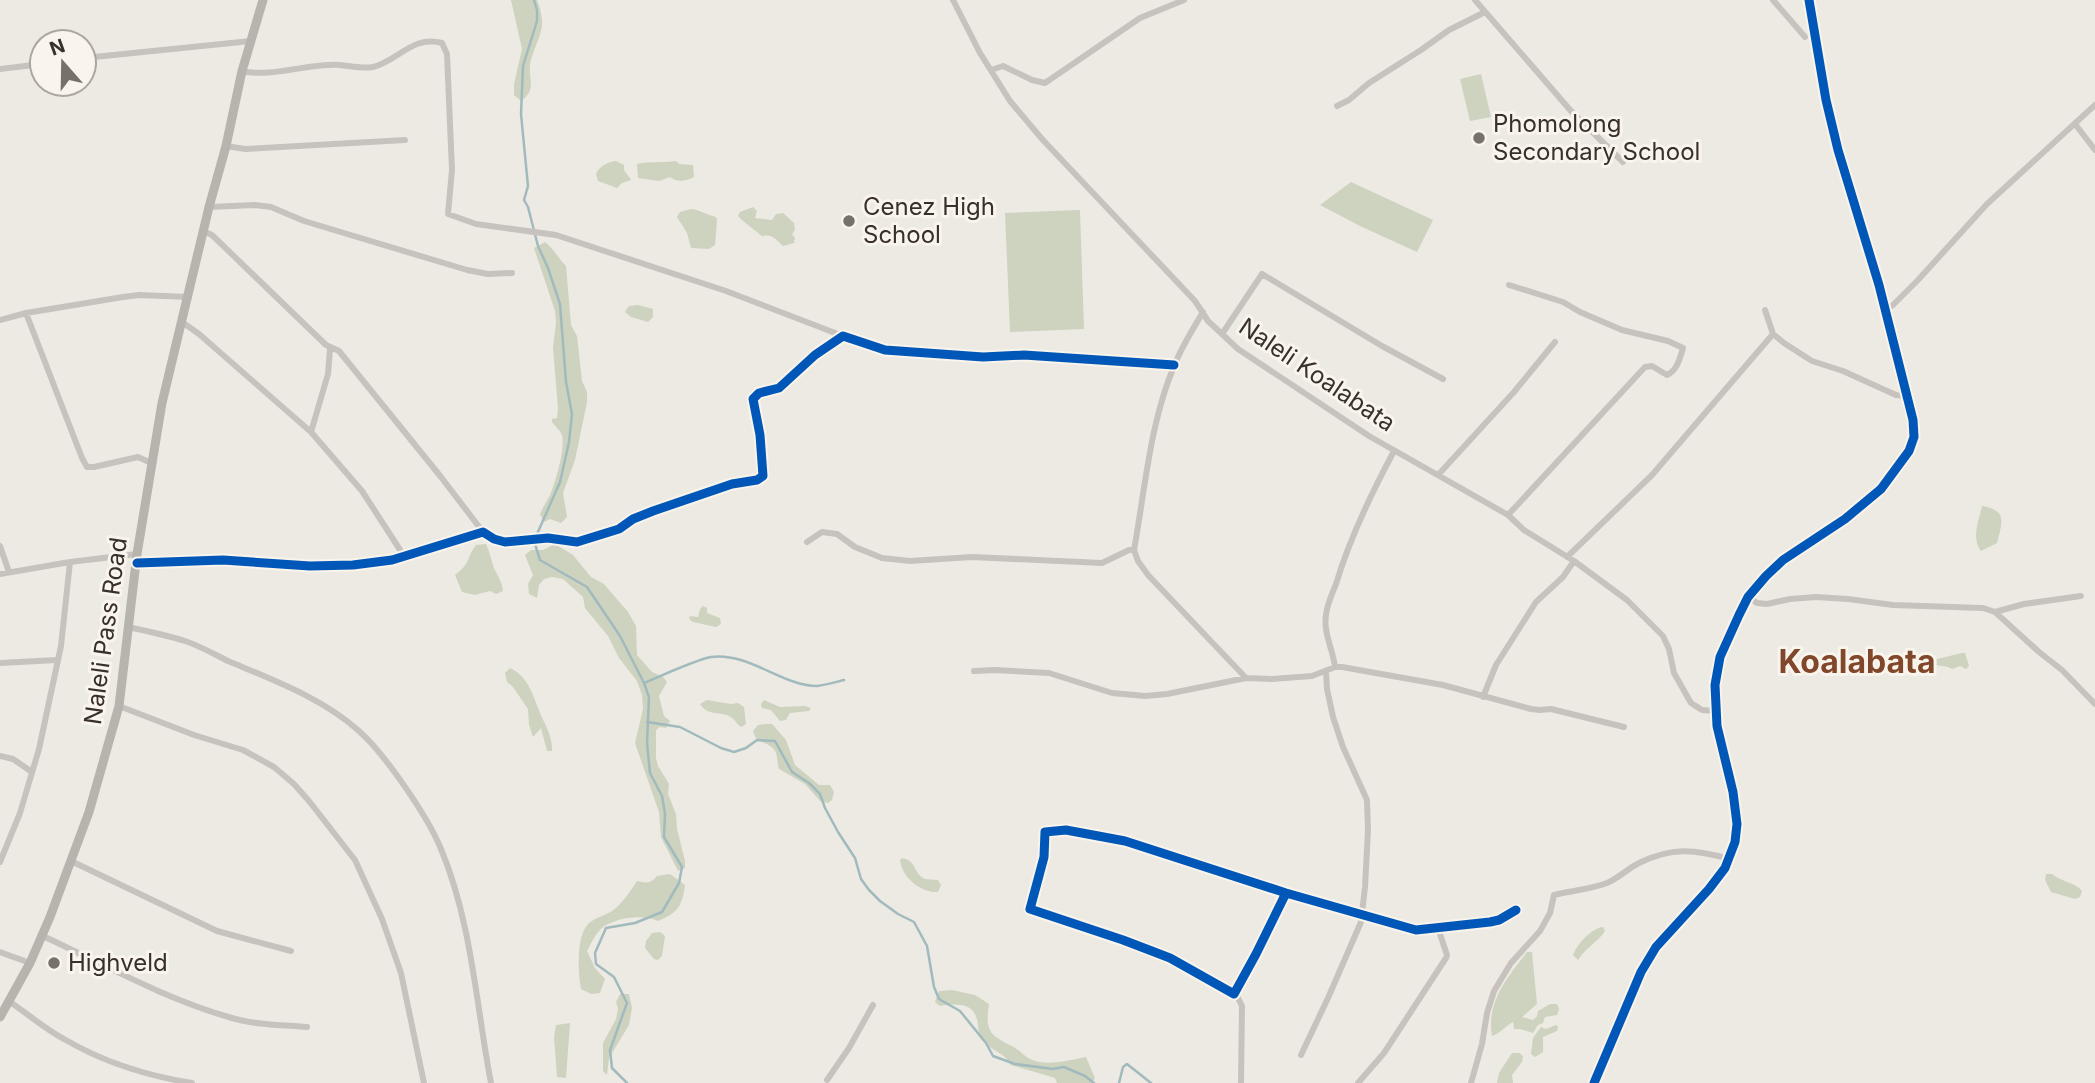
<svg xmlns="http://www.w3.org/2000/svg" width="2095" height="1083" viewBox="0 0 2095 1083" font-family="Inter,sans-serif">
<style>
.green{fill:#cdd3bf}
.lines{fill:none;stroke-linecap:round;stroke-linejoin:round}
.stream{stroke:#a1babd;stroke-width:2.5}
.minor{stroke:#c7c2bd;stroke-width:6}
.tertiary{stroke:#c7c2bd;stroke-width:8}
.secondary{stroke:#b7b3ad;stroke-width:9}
.cycleway-casing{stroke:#f9f4ec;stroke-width:13}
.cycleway{stroke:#0057b8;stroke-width:9}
.poi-dot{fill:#77716c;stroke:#f9f4ec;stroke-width:2.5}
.labels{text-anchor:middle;stroke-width:6;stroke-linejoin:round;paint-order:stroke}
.poi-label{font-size:24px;fill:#38302b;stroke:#f9f4ec;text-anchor:start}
.street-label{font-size:24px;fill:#38302b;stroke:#f9f4ec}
.district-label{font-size:32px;font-weight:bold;fill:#81472a;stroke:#f9f4ec}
</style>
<rect width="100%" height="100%" fill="#edeae4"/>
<path class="green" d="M511 0H537C548 29 539 33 531 60 526 77 539 88 521 101L514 95V84L522 49Z
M1481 74 1491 117 1470 121 1460 79Z
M616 161 624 165V170L631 180 622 183 617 188 598 181 596 174C599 166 608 162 616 161Z
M676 161 679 164 693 165 694 177C686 181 678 183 670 177L659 181 638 178 637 164C650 161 663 163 676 161Z
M1351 182 1433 220 1417 252 1360 226 1320 205Z
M753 207 757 211 755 218 772 220 776 214 783 213 794 223 795 230 792 234 795 238 794 243 783 246C775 239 773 234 762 236 754 229 744 223 738 216L740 212Z
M691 209C701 210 706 215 716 217L717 220 715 245 709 249 691 248 687 233 677 217 680 212Z
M1080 210 1084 329 1010 332 1005 213Z
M545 242C554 249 558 258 566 266L571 325 577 336 582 381 587 392V402L575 460 563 493 567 517 561 523 550 519 544 522 540 514C543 507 547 501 550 495 556 481 565 449 562 435 560 430 555 426 552 422V419L557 418 558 408 553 348 556 322 555 311 534 248Z
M638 305 653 309V317L648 322 631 317 625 312 629 306Z
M1982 506C2008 510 2002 523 1997 543L1981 551C1971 539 1979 520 1982 506Z
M486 544C490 552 491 560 494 568 498 577 502 581 503 591L496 594 490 591 475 595 462 592 455 575C472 562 466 558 476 545Z
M555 544 573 555 591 577 604 584 628 612 636 626 637 655 652 672 663 677 667 682 659 696 664 716 670 721 666 728 660 727 656 730V758L658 766 669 784 668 794 676 814 677 829 685 861V868L678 871 661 837 659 812 635 743 643 709 642 695 637 681 619 658 608 636 585 608 583 597 563 579 552 577 544 579 539 585 537 598 529 594 528 584 533 575 525 555 531 550H543Z
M703 606 707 608V613L720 618 721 624 716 627 693 622 689 619 690 616 698 617 700 609Z
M1962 653H1965L1969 666 1966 669 1960 666 1952 669C1944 664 1936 667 1929 663V661Z
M510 668C527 676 532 692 538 708 543 722 553 735 552 751H547L541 728 533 737 529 725 528 709 513 687 507 682 505 673Z
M707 700 731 704 738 703 744 707 746 724 741 727C736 723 733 717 727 715 716 712 707 715 700 704Z
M764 700 780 707 805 706 811 708 809 711 790 713 786 720 780 721 771 710 762 708 761 704Z
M766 724H772L786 740 795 765 819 785H830L834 792 832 800 828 803 820 801 805 784 779 769C777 764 778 756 775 751 768 739 757 747 753 731L758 725Z
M902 858C918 861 912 873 925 879 926 879 936 880 938 880L941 885 938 892C921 893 902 878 900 860Z
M670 874 685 885C682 906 678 913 658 921 642 914 618 917 603 927 596 933 591 943 587 951L595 968 605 979 600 993 591 994 581 989C578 973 576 937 588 924 594 918 604 916 612 911 622 904 630 892 637 881 645 883 651 884 657 876Z
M2046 874H2052C2061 882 2075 882 2082 891L2080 897 2075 899 2051 892 2045 880Z
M1603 927 1605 931C1598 942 1585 948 1578 960L1573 955C1577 944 1592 928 1603 927Z
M660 932 665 936 662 956 658 960 654 959 645 948 646 941 652 933Z
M1527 952H1532L1537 1004 1522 1017 1533 1020 1537 1016 1538 1011 1550 1004H1557L1559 1009 1557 1015 1545 1017 1543 1023 1538 1025 1533 1033 1520 1029H1514L1513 1022C1505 1026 1501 1033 1492 1036 1486 1002 1508 977 1527 952Z
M952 990 975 995 989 1004C985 1030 989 1035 1012 1046 1019 1050 1024 1056 1030 1059 1045 1067 1070 1060 1086 1057L1095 1078 1092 1083H1057L1055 1078 1011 1065C1005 1053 992 1051 983 1041 978 1036 979 1032 978 1025 976 1003 959 1003 940 1006L935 1002 939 991Z
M620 994H629L632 1008 629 1025 609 1058 607 1075 603 1071V1043L616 1019 618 1009 616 1002Z
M570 1023 566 1078 557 1077 554 1037 556 1025Z
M1556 1025 1558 1027 1557 1031 1543 1037V1052L1535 1057 1531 1054 1533 1038 1541 1027 1546 1029Z
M1512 1053H1519L1523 1056 1522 1062 1512 1075 1513 1083H1497L1499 1073Z"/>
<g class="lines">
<path class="stream" d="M534 0 537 10V21L523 66 521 114 528 186 524 200 528 207 538 246 548 268 560 304 566 382 572 414 569 442 560 482 534 541 540 560 587 587 620 636 644 683 649 697 647 743 650 773 662 796 665 814 664 837 682 867 679 883 662 912 635 923 606 928 595 953 596 964 614 977 627 1003 610 1050 612 1068 627 1083
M644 683C661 676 695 660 711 657 749 652 782 686 817 686 826 685 836 682 844 680
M647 722 680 727 721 748 734 752 746 748 757 740 775 741 792 772 809 783 820 794 825 808 838 832 855 858 861 879 869 890 880 901 898 914 914 922 927 946 934 987 939 999 960 1011 986 1043 993 1056 1015 1064 1053 1069 1064 1067 1085 1076 1094 1083
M1119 1083 1123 1067 1127 1064 1151 1083"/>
<path class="minor" d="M953 0 980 53 1010 101 1042 139 1195 301 1208 321 1238 349 1369 436 1508 515 1524 530 1574 561 1627 600 1663 636 1669 649 1674 673 1691 703 1702 710 1715 711
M1475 0 1571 111 1623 162
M1773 0 1805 37
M84 58 251 41
M0 69 42 64
M991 70 1003 66 1032 80 1045 83 1140 18 1184 0
M242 71C270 78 309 63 340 65 350 66 363 69 373 67 398 61 412 35 442 43L447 54 452 170 448 214 476 224 556 235 726 291 843 336
M1337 106 1349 100 1369 83 1421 50 1449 30 1485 12
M2075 124 2095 150
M226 146 245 149 405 140
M209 207 255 205 271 207 304 221 467 270 488 274 512 273
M203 231 212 235 326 345 339 351 441 477 483 532
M1765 310 1773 334 1784 343 1812 361 1843 371 1896 395 1907 396
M1885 310 1893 305 1918 280 1987 204 2095 105
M1203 312C1193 329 1182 346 1175 364 1150 421 1145 490 1134 550L1138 561 1148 575 1246 678
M26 313 82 458 87 467H94L138 457 151 463
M0 320 26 313 123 297 139 295 189 297
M182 322 199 334 311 432 362 491 404 556
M1222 334 1262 274 1382 346 1443 379
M311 432 328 374 330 349
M1438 475 1514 392 1555 342
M1508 515 1645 367 1652 366 1667 375C1677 371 1680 358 1683 348L1668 341 1622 330 1580 312 1563 302 1509 285
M807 542 822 532 837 534 855 547 882 558 910 561 972 557 1102 563 1129 550H1134
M0 546 9 572
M1567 557 1652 475 1773 334
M137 563 223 560 310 566 353 565 392 560 483 532 494 539 505 542 548 538 577 542 619 529 633 519 653 511 732 484 757 480 763 476 760 435 753 399 759 393 779 388 815 355 843 336 885 350 983 357 1024 355 1174 365
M0 574 70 562 137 554
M1748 597 1757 603 1767 604 1790 599 1816 597 1848 599 1893 605 1983 608 1995 612 2039 652 2062 670 2095 704
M1995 612 2024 604 2081 596
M128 627C147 631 166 635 185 641 200 646 214 654 228 661 273 680 322 698 359 731 385 754 428 817 441 849 472 923 476 1005 491 1083
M0 663 57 660
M1335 667C1333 650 1323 632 1326 615 1327 604 1332 594 1336 584 1350 537 1371 494 1394 451
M974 671 995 670 1049 673 1112 693 1145 696 1167 694 1246 678 1272 679 1312 676 1335 667H1342L1443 685 1531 709 1540 710 1551 709 1624 727
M1483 697 1496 665 1536 602 1563 577 1574 561
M119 706 194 735 243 750 274 767 294 784 309 801 355 860 382 919 401 973 424 1083
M0 756 13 759 32 772
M71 861 217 931 291 951
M0 862 20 813 39 749 61 646 70 562
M1286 893 1256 954 1234 994 1170 958 1123 940 1030 909 1044 857 1045 832 1066 830 1125 841 1286 893 1416 930 1490 922 1499 920 1516 910
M43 936C105 965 165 999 232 1018 256 1025 282 1025 307 1027
M0 952 30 963
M1234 994 1238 998 1242 1006 1241 1083
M10 1002C28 1014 45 1029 64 1039 103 1062 148 1076 192 1083
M1301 1055 1328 998 1361 922 1365 887 1368 830 1367 800 1343 747 1333 717 1327 689 1326 671
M827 1080 849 1048 873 1005
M1358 1083 1384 1053 1446 958 1447 955 1438 928
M1471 1083 1482 1044 1487 1013 1494 991 1511 963 1540 931 1550 913 1554 895C1571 891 1591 889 1607 883 1619 878 1627 869 1639 863 1671 847 1695 849 1729 859"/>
<path class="tertiary" d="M1594 1083 1641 972 1656 947 1709 889 1725 868 1735 842 1737 824 1733 792 1717 726 1715 685 1720 657 1739 615 1748 597 1766 576 1783 560 1845 519 1881 489 1909 451 1914 437 1913 420 1879 285 1838 150 1826 100 1809 0"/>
<path class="secondary" d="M0 1017 30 963 50 917 89 812 119 706 137 554 162 403 209 207 226 146 242 71 263 0"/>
<g class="cycleway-casing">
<path id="cycleway" d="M137 563 223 560 310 566 353 565 392 560 483 532 494 539 505 542 548 538 577 542 619 529 633 519 653 511 732 484 757 480 763 476 760 435 753 399 759 393 779 388 815 355 843 336 885 350 983 357 1024 355 1174 365
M1286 893 1256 954 1234 994 1170 958 1123 940 1030 909 1044 857 1045 832 1066 830 1125 841 1286 893 1416 930 1490 922 1499 920 1516 910
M1594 1083 1641 972 1656 947 1709 889 1725 868 1735 842 1737 824 1733 792 1717 726 1715 685 1720 657 1739 615 1748 597 1766 576 1783 560 1845 519 1881 489 1909 451 1914 437 1913 420 1879 285 1838 150 1826 100 1809 0"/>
</g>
<use href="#cycleway" class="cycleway"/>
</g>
<g class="poi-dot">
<circle cx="1479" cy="138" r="7"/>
<circle cx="849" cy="221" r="7"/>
<circle cx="54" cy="963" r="7"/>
</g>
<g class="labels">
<g class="poi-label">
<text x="1493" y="132">Phomolong<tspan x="1493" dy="28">Secondary School</tspan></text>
<text x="863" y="215">Cenez High<tspan x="863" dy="28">School</tspan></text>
<text x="68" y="971">Highveld</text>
</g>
<g class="street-label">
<text transform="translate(1317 375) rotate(34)" y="8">Naleli Koalabata</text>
<text transform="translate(106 631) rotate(-82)" y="8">Naleli Pass Road</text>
</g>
<g class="district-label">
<text x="1857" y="673">Koalabata</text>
</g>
</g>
<g transform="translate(63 63) rotate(340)"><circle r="33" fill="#f9f4ec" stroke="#aca69f" stroke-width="2"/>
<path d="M0-5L12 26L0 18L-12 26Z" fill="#77716c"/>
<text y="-10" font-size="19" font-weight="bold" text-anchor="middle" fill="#38302b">N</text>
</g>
</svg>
